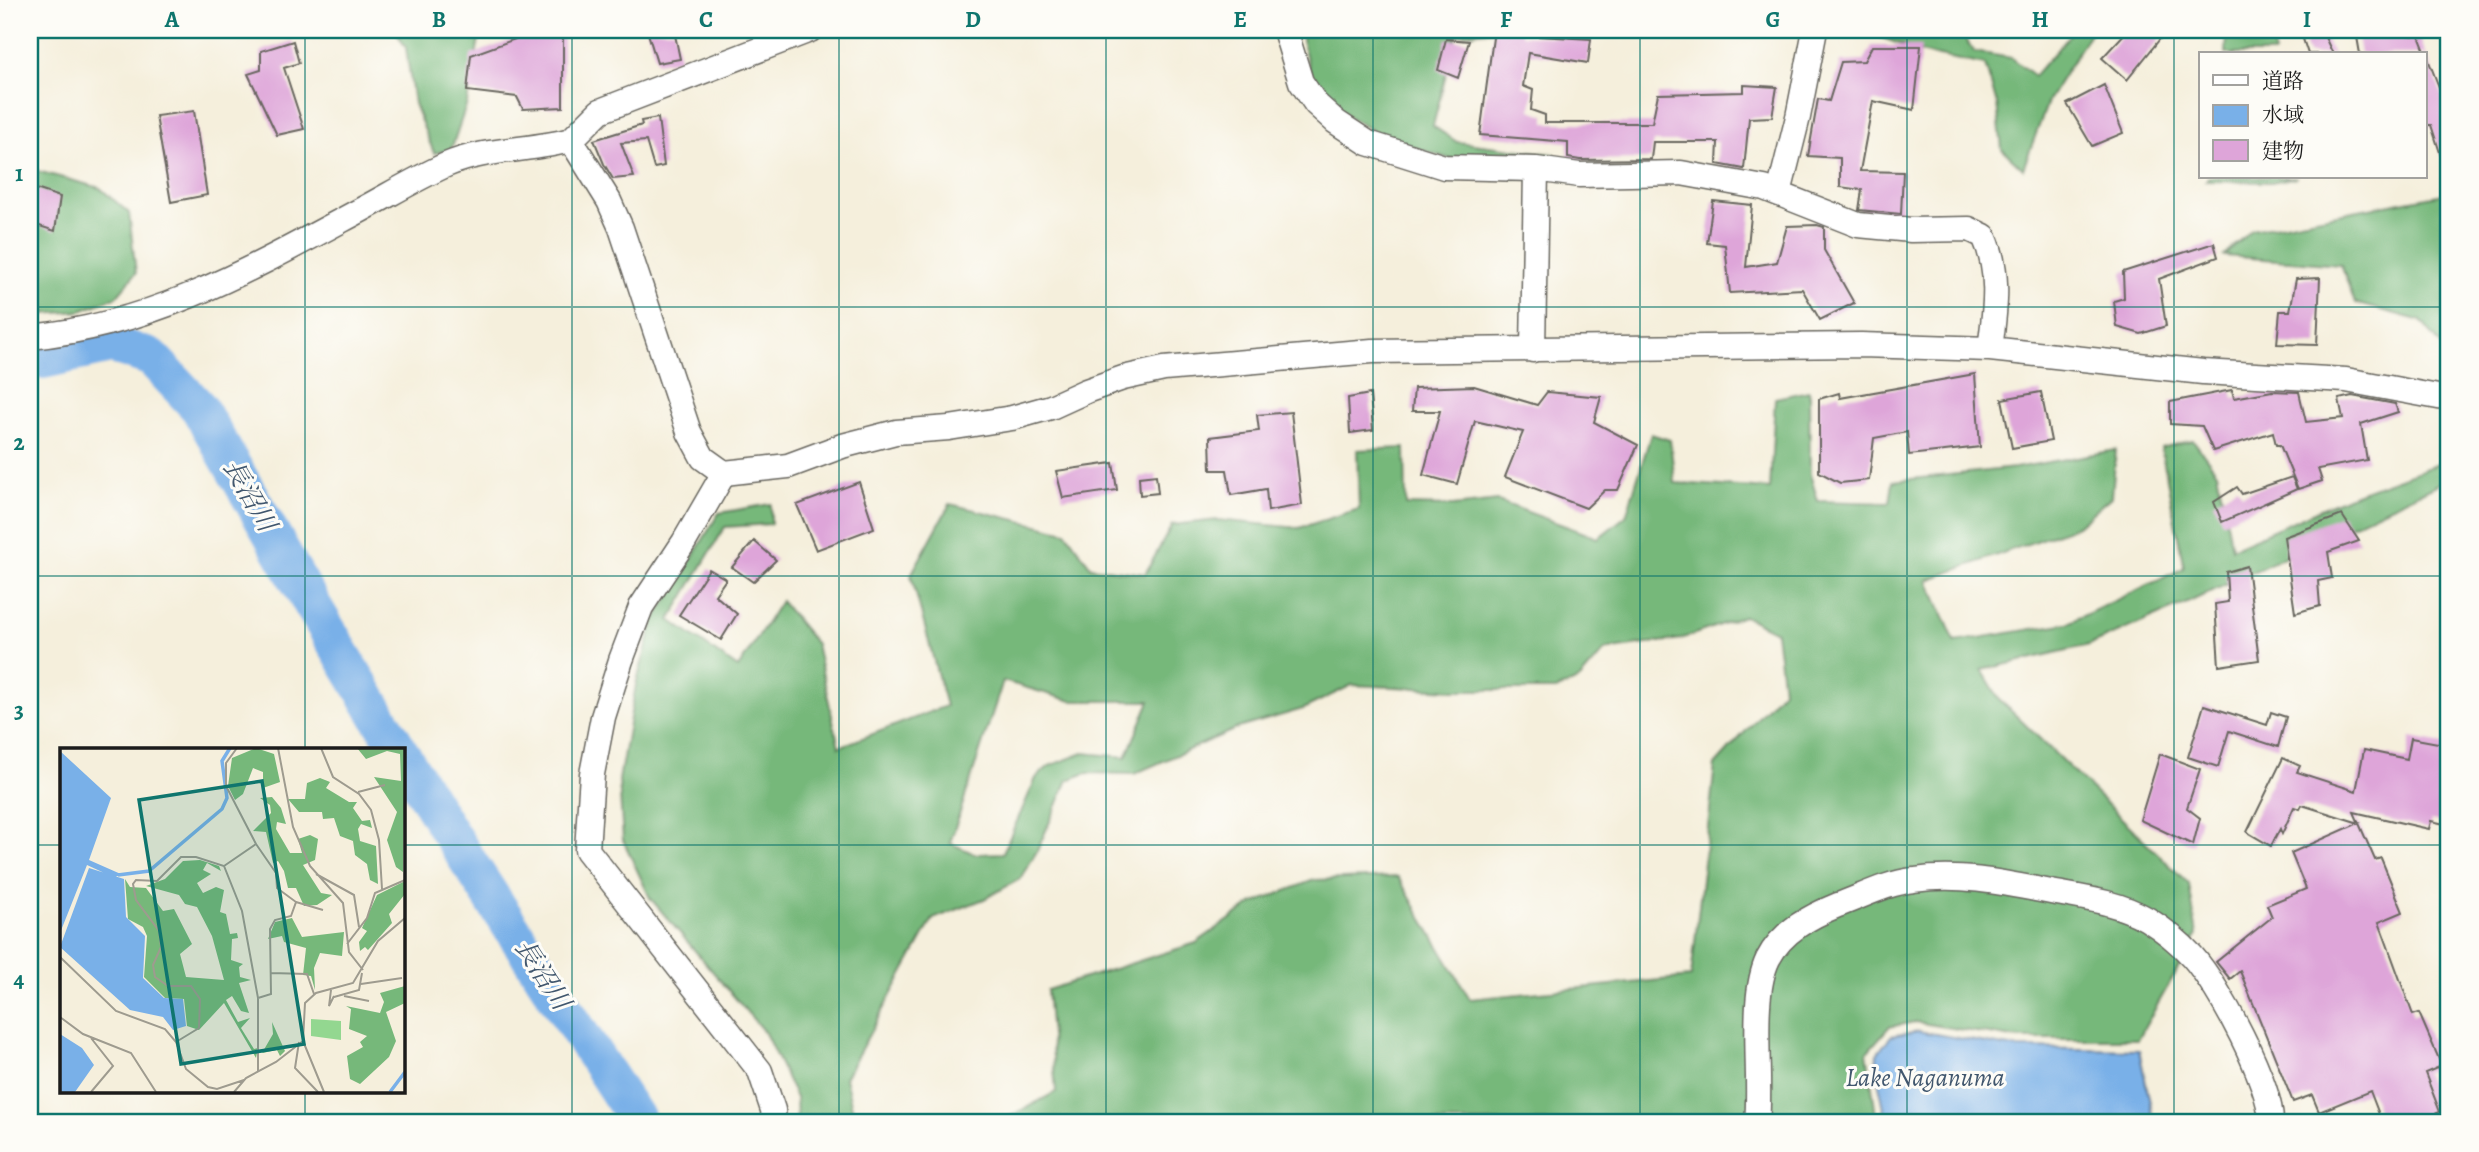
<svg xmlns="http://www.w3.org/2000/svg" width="2479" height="1152" viewBox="0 0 2479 1152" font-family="Alegreya,'Noto Serif JP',serif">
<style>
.forest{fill:#76b87a;stroke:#496a4b;stroke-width:2;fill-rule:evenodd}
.water{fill:#79b0e8;stroke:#4a6682;stroke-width:2}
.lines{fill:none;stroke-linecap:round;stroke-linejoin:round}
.river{stroke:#79b0e8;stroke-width:38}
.building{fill:#dea5d9}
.minor-casing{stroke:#68665f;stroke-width:27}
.minor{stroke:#fff;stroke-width:24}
.grid{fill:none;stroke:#0f766e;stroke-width:2;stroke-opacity:0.55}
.labels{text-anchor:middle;stroke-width:6;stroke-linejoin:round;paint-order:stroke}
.water-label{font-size:26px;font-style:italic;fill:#41576e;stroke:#fdfcf7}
.inset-river{fill:none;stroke:#79b0e8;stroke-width:3.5}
.inset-road{fill:none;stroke:#9e9b8f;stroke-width:2}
.view{fill:#0f766e;fill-opacity:0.15;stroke:#0f766e;stroke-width:3.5}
.inset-edge{fill:none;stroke:#1c1c1c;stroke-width:3.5}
.neatline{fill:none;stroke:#0f766e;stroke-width:2.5}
.grid-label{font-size:23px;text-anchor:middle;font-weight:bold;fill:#0f766e}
</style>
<rect width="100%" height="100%" fill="#fdfcf7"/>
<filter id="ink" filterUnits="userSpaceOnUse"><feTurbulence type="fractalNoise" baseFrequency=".0143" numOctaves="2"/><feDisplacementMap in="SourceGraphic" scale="14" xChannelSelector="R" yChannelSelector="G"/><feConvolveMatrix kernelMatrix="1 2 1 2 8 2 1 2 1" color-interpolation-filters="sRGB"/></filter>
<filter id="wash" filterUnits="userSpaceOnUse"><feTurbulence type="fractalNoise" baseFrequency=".00686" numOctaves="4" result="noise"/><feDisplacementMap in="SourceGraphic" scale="28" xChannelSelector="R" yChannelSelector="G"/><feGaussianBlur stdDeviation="1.57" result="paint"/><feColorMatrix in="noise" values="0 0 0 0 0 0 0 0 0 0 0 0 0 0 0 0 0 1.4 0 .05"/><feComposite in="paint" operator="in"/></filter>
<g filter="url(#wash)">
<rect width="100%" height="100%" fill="#f5efdc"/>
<path class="forest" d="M395 30H492L480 34 467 103 451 150 434 153 414 104 406 48Z
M1302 30H1496L1456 35 1433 126 1457 142 1554 154 1542 179 1509 178 1385 138 1344 114 1313 84 1302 40Z
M1872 30 1961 34 1975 52 2011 58 2034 76 2074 30H2092L2049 99 2023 169 2002 149 1997 104 1985 65 1924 53 1869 33Z
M2227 30H2272L2274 54H2226Z
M30 169 100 188 129 213 136 273 116 297 81 311 30 315Z
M2208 177H2297L2271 182 2206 181Z
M2449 193V355L2421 321 2355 303 2341 265 2224 256 2252 230Z
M1809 391 1810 474 1818 501 1890 503 1893 481 2015 468 2116 450 2112 496 2077 526 1928 580 1955 642 2068 623 2184 568 2161 448 2193 440 2217 472 2232 548 2350 496 2449 460V479L2185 604 2089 645 1982 670 2000 700 2189 884 2197 935 2138 1039H2019L1915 1022 1889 1027 1867 1052 1877 1122H1000L1056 1092 1047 990 1196 943 1252 904 1314 880 1398 877 1470 999 1691 977 1715 765 1783 690 1776 632 1744 616 1681 639 1605 650 1580 679 1556 690H1455L1352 685 1303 709 1238 728 1134 774 1086 773 1068 780 1037 851 1020 879 984 899 933 919 845 1078 853 1112 840 1122H797L796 1098 765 1033 650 898 623 840 619 780 636 684 654 621 719 513 771 504V524L725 527 670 620 738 668 781 601 816 644 839 747 946 706 911 575 950 504 1066 532 1091 567 1145 574 1172 525 1218 520 1299 528 1359 509 1357 450 1405 448 1406 505 1453 506 1498 501 1598 538 1626 516 1651 434 1670 440 1675 483 1770 489 1775 398ZM1003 681 1072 701H1150L1126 757 1083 753 1049 766 1036 778 1003 853 975 854 950 843Z"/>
<path class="water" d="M1918 1031 2015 1048 2139 1050 2154 1122H1887L1876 1071 1877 1054 1891 1036Z"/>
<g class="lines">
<path class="river" d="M30 360H43L111 345 126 349 152 358 199 408 310 601 399 750
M402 755 449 832 638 1122"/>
</g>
<g id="blocks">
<path class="building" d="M533 30H563V107L523 109 517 97 467 91 471 55 532 33Z
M647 30H674L680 59 657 63Z
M1494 30H1522L1521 35 1591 39 1588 63 1528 53 1523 86 1533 90 1531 110 1545 115V123H1652L1658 94 1744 92V85L1777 87 1772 117 1749 118 1744 169 1717 164 1718 142H1653L1651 159 1580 160 1568 158V142L1480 135Z
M2128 30H2167L2127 80 2102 58Z
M2356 31 2419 36 2446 105H2449V170L2446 171 2431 125H2425V54H2360Z
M2323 33 2333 54H2308L2303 39Z
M1446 39 1469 41 1458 78 1438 70Z
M293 41 299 63 284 68 304 129 277 135 248 74 261 70V51Z
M1872 46H1921L1914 110 1873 101 1860 171 1903 172 1901 214 1859 210 1862 190 1840 187V158L1808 156 1818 99 1829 101 1841 62 1864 61Z
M2104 85 2123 133 2092 146 2067 104Z
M194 111 207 195 171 202 156 116Z
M658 118 664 166 654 168 646 141 621 143 634 177 613 179 604 164 594 140 642 125 641 121Z
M30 187 60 197 55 231 30 223Z
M1713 201 1752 205 1746 267 1777 262 1787 226 1817 225 1824 227V250L1854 303 1820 320 1802 289 1730 293 1725 245 1707 243Z
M2214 243 2218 257 2159 279 2166 326 2141 334 2117 327 2114 301 2124 298 2123 272Z
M2320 278 2317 345 2277 344 2280 311H2290L2296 279Z
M1975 374 1980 447 1909 455 1907 432 1874 438 1869 480 1840 483 1819 472V399L1839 393 1840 398Z
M1474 386 1537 405 1547 392 1601 397 1594 422 1638 445 1618 490H1605L1586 508 1505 477 1523 432 1475 421 1457 484 1423 475 1440 411H1412L1414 388Z
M2232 390 2234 398 2272 391 2299 392 2306 422 2343 418 2339 399 2352 396 2395 404 2398 412 2361 424 2367 460 2318 469 2322 481 2298 489 2280 445H2276L2273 432 2213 451 2202 426 2170 424V402Z
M2041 392 2051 441 2012 448 2002 399Z
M1370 394 1373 430 1350 433 1348 398Z
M1291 412 1302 505 1268 511 1266 489 1231 495 1227 470H1211L1210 437 1259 431 1257 415Z
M1113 463 1117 490 1063 498 1056 471Z
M1156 475 1158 493 1140 495 1139 477Z
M2292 477 2297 489 2222 522 2214 502 2237 487 2242 494Z
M859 482 874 528 816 550 797 505Z
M2342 515 2359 541 2328 552 2332 578 2318 581 2320 606 2295 613 2284 537Z
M754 541 776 560 753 582 732 567Z
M2247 566 2259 660 2219 666 2215 604 2228 602 2226 572Z
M709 569 726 579 715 595 737 614 721 640 679 615Z
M2204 705 2267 725 2271 712 2286 717 2278 747 2229 731 2218 767 2188 757Z
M2411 738 2449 745V825L2431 821 2429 829 2354 812 2375 860 2381 858 2403 912 2379 922 2413 1015 2419 1013 2442 1066 2425 1073 2440 1112 2414 1122H2382L2370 1091 2319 1112 2312 1095 2293 1102 2240 971 2230 979 2216 962 2272 917 2267 905 2306 889 2291 853 2359 823 2302 805 2300 809 2294 807 2282 834 2280 829 2271 846 2247 832 2283 758 2300 766 2297 772 2356 791 2364 750 2407 759Z
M2160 754 2200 769 2187 808 2200 818 2193 845 2140 820Z"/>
</g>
</g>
<g filter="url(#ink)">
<use href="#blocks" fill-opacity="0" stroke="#68665f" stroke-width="2"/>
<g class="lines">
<g class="minor-casing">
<path id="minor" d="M1285 30 1301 82 1316 104 1336 122 1368 143 1444 167 1536 169 1579 175 1681 173 1764 188 1858 225 1911 230 1969 229 1984 236C2001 273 1995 310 1990 349
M571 140 600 111 810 30
M1779 193 1798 117 1815 30
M30 337C154 325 253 268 361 210 389 195 417 178 446 165 486 148 529 151 571 140L609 201 621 228 689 432 703 458 724 473 788 466 842 446 896 432 949 428 1012 418 1051 407 1086 391 1123 378 1164 369 1372 351 1861 345 1990 349 2203 372 2346 380 2449 399
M1533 350 1536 169
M724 473 684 542 641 607 621 660 603 717 592 774 587 850 760 1071 773 1110 774 1122
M1757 1122C1762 1076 1749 998 1768 959 1782 931 1811 916 1838 905 1863 896 1887 883 1914 880 1960 873 2005 883 2051 892 2084 898 2117 902 2147 919 2163 929 2179 942 2192 956 2219 986 2271 1083 2271 1122"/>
</g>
<use href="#minor" class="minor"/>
</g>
</g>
<path class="grid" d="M305 30V750M572 30V1122M839 30V1122M1106 30V1122M1373 30V1122M1640 30V1122M1907 30V1122M2174 30V1122M30 307H2449M30 576H2449M30 845H61M402 845H2449M305 1091V1122"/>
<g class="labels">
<g class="water-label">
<text transform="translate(250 495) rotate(60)" y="9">長沼川</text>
<text transform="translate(543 974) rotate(57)" y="9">長沼川</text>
<text x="1925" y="1086">Lake Naganuma</text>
</g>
</g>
<g transform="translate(60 748)">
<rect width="345" height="345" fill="#f5efdc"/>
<path d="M251 271 281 273V292L251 288Z" fill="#93d790"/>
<path d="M196 0 214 6 220 34 203 40V24L193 20 183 46 175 52 168 38 172 10ZM297 0H345L343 124 336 119 327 92 337 64 314 29 341 33 340 6 327 3 306 11ZM260 30 270 34 266 40 289 54H297L293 60 302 73 310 72 312 80 301 76 298 81 300 93 316 98 318 136 310 132 307 116 295 107 293 93 280 88 274 70 263 71 262 64H239L228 51H245L247 35ZM200 50 212 49 221 60 226 76 217 74 216 81 230 105H242L238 91 250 87 258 91 255 112 243 117 261 145 272 147 257 157 244 158 236 140H228L224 123 218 113 213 115 206 84 193 83 211 65 210 57ZM140 112 159 118 161 123 147 115 143 122 151 126 137 135 143 145 156 139 164 142 160 164 166 166 170 186 177 185 178 190 172 191 171 212 183 216 179 219 180 229 191 232 179 235 189 265 181 263 172 248 166 252 178 274 190 270 181 280 194 301 198 300 196 310 164 255 139 282 127 278 124 251 105 250 84 229 87 188 83 179 68 171 65 131 70 139 86 140 103 163 114 161 132 196 120 206 126 229 164 232 152 188 137 159 125 156 119 147 86 138 105 131 123 113ZM345 133V146L329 166 332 175 308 202 305 199 300 203 299 194 307 183 302 180 317 147ZM232 170 242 189 284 184 282 208 260 205 254 220 255 242 251 228 243 227 246 200 224 194 222 188 208 191 215 174ZM345 238V255L326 264 336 293 329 309 300 336 290 331 287 308 303 299 300 294 307 288 289 281 291 261 286 258 320 265 324 254 320 245ZM212 274 225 303 220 308 217 302 202 305 213 286Z" fill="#76b87a"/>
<path d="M0 3 51 50 29 112 63 127 53 129 27 117 0 185ZM29 120 64 131 66 169 85 188 83 230 104 250 123 251 126 278 113 282 103 269 70 262 0 199ZM0 286 22 300 34 317 15 344H0Z" fill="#79b0e8"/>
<path class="inset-river" d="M58 127 89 123 162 61 167 50 162 13 170 0M330 344 345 324"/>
<path class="inset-road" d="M218 0 233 79 250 118 283 155 289 204 303 222M261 0 273 29 299 46 311 62 319 92 322 141M298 44 325 37M196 96 216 125 217 140 236 154 231 168 215 172 210 181 211 246 198 250M164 118 196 96 166 38V15L177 0M256 126 294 147 299 179M236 154 263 162M287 196 307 170 315 145 345 132M0 209 56 263 105 281 116 294 126 321 148 339 157 341 184 332M211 225 247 226 254 246M301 236 342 230M271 242 269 258 274 248M284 248 309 253M274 249 299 242 302 225M0 269 23 286 71 305 96 344M116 294 139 280 140 251 131 238H108L95 229 93 217 101 199 99 183 76 152 73 136 76 132 97 133 121 109H136L164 118 182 163 198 250V323M239 294 235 320 258 344M31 344 53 318 31 290M174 344 186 330 216 314 243 293M264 344 243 293 245 255 256 245 293 235 318 193 345 170"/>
<path class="view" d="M202 33 244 296 121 316 79 52Z"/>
<rect width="345" height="345" class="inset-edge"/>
</g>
<rect width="2479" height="1152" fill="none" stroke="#fdfcf7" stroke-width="77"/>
<rect x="2199" y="52" width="228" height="126" fill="#fdfcf7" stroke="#a3a29f" stroke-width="2"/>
<rect x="2213" y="75" width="35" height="10" fill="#ffffff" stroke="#a3a29f" stroke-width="2"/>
<text x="2262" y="88" font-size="21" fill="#1c1c1c">道路</text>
<rect x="2213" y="105" width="35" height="21" fill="#79b0e8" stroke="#a3a29f" stroke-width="2"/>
<text x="2262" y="122" font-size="21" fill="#1c1c1c">水域</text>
<rect x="2213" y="140" width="35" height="21" fill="#dea5d9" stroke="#a3a29f" stroke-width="2"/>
<text x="2262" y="158" font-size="21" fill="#1c1c1c">建物</text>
<rect x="38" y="38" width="2402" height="1076" class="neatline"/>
<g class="grid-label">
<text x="172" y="27">A</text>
<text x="439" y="27">B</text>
<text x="706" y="27">C</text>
<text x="973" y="27">D</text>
<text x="1240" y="27">E</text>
<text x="1506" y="27">F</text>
<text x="1773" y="27">G</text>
<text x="2040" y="27">H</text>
<text x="2307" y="27">I</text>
<text x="19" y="181">1</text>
<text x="19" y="450">2</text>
<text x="19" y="718">3</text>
<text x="19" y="987">4</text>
</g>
</svg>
